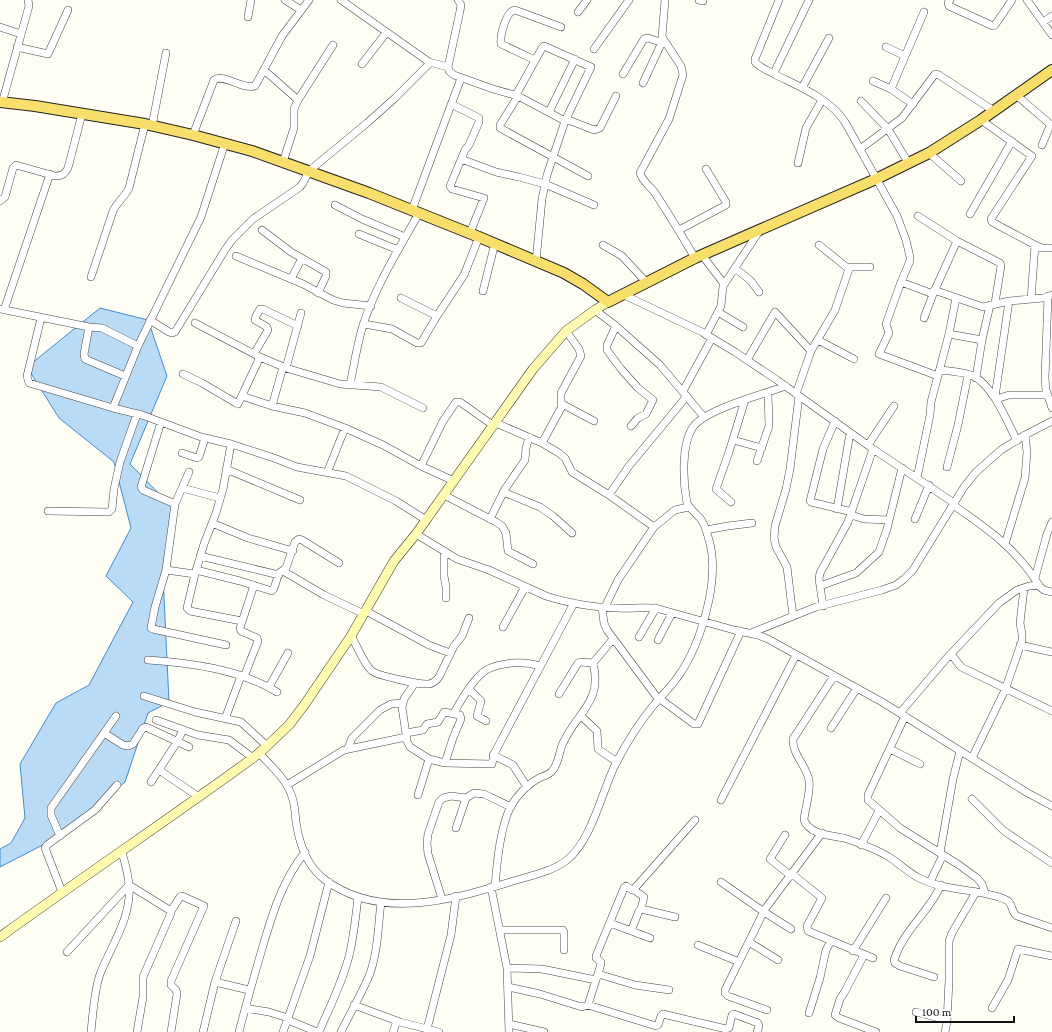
<svg xmlns="http://www.w3.org/2000/svg" width="1052" height="1032" viewBox="0 0 1052 1032" font-family="'Crimson Pro',serif">
<style>
.water{fill:#b9dbf6;stroke:#408cce}
.lines{fill:none;stroke-linecap:round;stroke-linejoin:round}
.street-casing{stroke:#444;stroke-width:8}
.secondary-casing{stroke:#333;stroke-width:10}
.primary-casing{stroke:#222;stroke-width:12}
.street{stroke:#fff;stroke-width:7}
.secondary{stroke:#fefbb0;stroke-width:9}
.primary{stroke:#f8df6c;stroke-width:10}
</style>
<rect width="100%" height="100%" fill="#fffef5"/>
<path class="water" d="M100 308 148 320 167 376 130 464 175 510 163 576 169 702 148 713 125 782 68 832 0 867V849L11 843 25 818 20 764 56 703 89 685 133 602 106 576 131 528 114 462 59 418 27 367Z"/>
<g class="lines">
<g class="street-casing">
<path id="street" d="M285 0 301 10
M341 0 429 62 448 67
M458 0 461 5 460 11 448 67 449 71 454 75 493 89 518 96 565 121
M665 0 662 37 681 66 683 75 669 119 640 173C642 181 651 187 655 193 669 214 682 236 695 258
M699 0 703 1
M779 0 755 59V62C760 68 769 71 776 75 800 87 830 99 845 122L897 216 906 240 910 257V261L901 282 886 324 889 333 879 354 938 376
M950 0 948 3 949 6 993 26 995 25 1012 0
M1027 0 1052 35
M578 12 587 0
M248 17 251 0
M1043 22 1052 16
M0 27 21 34
M17 47 48 54 68 10
M886 47 905 56
M594 49 629 0
M535 60 501 44C500 35 506 11 515 10L561 27
M362 64 386 33
M264 70 298 100
M774 73 809 0
M623 74 644 39 648 38 666 44
M873 81 891 89 913 104
M643 83 662 42
M802 88 829 38
M891 89 924 12
M516 95 542 48 544 46 591 67 565 121 547 175 542 199 536 261
M1016 95 1050 124 1049 128 1042 145
M518 96 500 125V128L588 176
M861 101 888 129 909 164
M2 103 29 6 28 0
M451 104 479 118V122L469 145 465 150 450 186 452 189 484 198 470 233
M549 112 575 59
M566 119 594 130 600 128 616 96
M981 120 1032 156 991 219 992 222 1035 245 1042 248H1052
M152 126 166 53
M193 135 214 80C224 73 242 90 255 86L282 36 309 0
M860 149 902 118 935 74 939 75 994 111
M929 153 961 181
M461 159 496 172 519 177 545 184 594 205
M283 162 294 128V109L298 100 333 45
M798 163 806 128 822 100
M0 201 5 197 13 168 16 165 55 176C62 176 65 174 68 168L82 114
M335 205 362 219 405 237
M412 210 461 78
M970 214 1012 141
M918 216 957 241 1000 263 1001 266 995 303
M262 230 291 252 326 272V276L318 293
M679 230 726 205V202L706 169
M359 234 398 250
M603 245 622 256 646 282
M819 245 849 269
M702 255 724 284
M236 256 303 284 333 300 343 303 371 306
M735 268 751 281 759 292
M91 277 113 211C117 202 125 197 129 188L145 124
M291 279 302 258
M901 282 933 294
M934 290 983 307 1009 301 1043 298 1052 295
M483 291 495 243
M622 294 702 332 735 352 777 380 873 449 954 503
M1048 296 1045 378 1046 390 1052 408
M401 298 437 316
M1031 299 1035 245
M0 309 89 327 102 328 138 346
M4 310 50 174
M595 310 616 326 660 365 704 417
M718 312 743 327
M41 318 27 376 29 383 113 408 142 415 201 437 231 444 274 458 297 467 346 476 396 501 426 520
M924 318 933 294 957 241
M150 320 169 332 172 333 175 332 225 250 232 240 253 219 300 187 303 183 309 171 367 123 395 98 430 63
M195 323 260 357 286 368 340 384 381 387 423 408
M364 324 392 329 417 343H421L437 316 464 275 479 237
M616 326 607 345V350L621 369 638 388 653 400 646 414 638 418 631 426
M89 327 84 354 85 359 125 376
M949 334 982 340
M706 335 721 306 723 286 760 230
M818 340 854 359
M254 354 268 330 267 327 255 320 256 316 260 309H263L298 326
M747 360 775 312 811 351
M286 368 301 313
M940 370C950 371 962 372 971 375 992 383 1007 421 1017 441
M183 374 202 383 236 403 238 404 260 357
M976 378 982 340 990 305
M350 385C354 365 357 345 363 325 376 285 399 249 419 213
M683 391 712 338
M796 394 811 351 835 310 849 269 851 267H870
M242 396 272 406 305 413 345 428 383 445 421 466 454 481
M995 397 1009 301
M996 399 1009 395H1048
M562 404 594 421
M272 406 283 367
M113 408 138 346 201 217 225 143
M835 421 823 449 810 501 811 502 852 512
M161 422 141 487 143 490 175 504
M496 423 542 443 559 453 565 458 572 472 609 495 654 527
M733 440 762 448
M542 443 561 408V393L581 356 579 349 566 331
M231 444 223 489 216 513 204 544 195 574 187 608 190 611 242 621
M868 445 894 406
M182 453 197 458 199 457 205 438
M757 461 769 426 768 393
M421 466 443 421 456 402H460L494 426
M947 467 958 425 968 375
M226 469 300 500
M189 472 175 504 166 570 155 607 151 628 153 629 226 645
M327 473 345 428
M917 478 930 415 931 402 949 334 956 298
M182 488 220 498
M503 492 540 507 553 516 572 533
M444 495 496 522 502 526 506 533 508 551 533 564
M609 495 629 466 687 396
M731 502 716 489 729 452 745 400
M953 505C988 529 1018 550 1040 587L1044 590 1052 592
M837 509 850 433
M48 511 109 512 112 509 114 489 120 462 137 414
M851 515 864 519 889 520
M490 519 505 489 525 460 526 448 529 437
M915 519 929 485
M212 523 248 538 293 551
M706 530 728 526 752 523
M416 534 457 559 489 570 546 596C567 603 597 608 619 608 633 609 646 606 659 609L734 630 758 635 768 639 882 702 1026 792 1052 806
M1005 544 1025 478 1027 452 1025 435
M444 551V576L446 587V598
M200 556 279 575
M166 570 195 574
M196 570 240 581 272 591 274 588 279 573 286 568 295 542 299 539 302 540 339 563
M283 571 324 595 364 614
M1035 578 1047 534 1052 522
M820 586 856 573 879 552 887 529 902 468
M823 606 819 579 820 573 848 522 873 449
M602 607 604 623 607 630 659 700
M605 607 618 580 654 527 675 510 689 507
M366 611 429 645 450 653
M793 616 787 567 776 547 774 538 775 526 786 489 790 469 799 396
M503 627 525 587
M751 633 816 607 882 590 896 585 904 579 913 570 964 487 976 472 1001 450 1025 435 1052 421
M351 636C357 645 364 665 372 671 379 676 420 685 429 684 434 683 436 681 439 677L454 646 462 636 469 618
M639 637 656 608
M658 640 672 613
M1020 645 1052 652
M951 654 961 667 1052 711
M148 660C191 663 239 669 277 692
M834 676 793 739C792 754 806 765 809 780 811 793 805 807 804 820 810 836 834 835 847 839 862 844 879 850 892 859 901 865 909 873 919 878 941 889 967 889 991 895 996 896 1003 898 1008 901 1013 905 1011 912 1017 916L1052 928
M244 677 258 641 257 638 241 631 240 628 254 585
M415 683 404 699 402 707 407 741 410 747 429 759 445 763 492 764 494 754 574 603
M269 687 288 653
M469 689 481 701 477 716 486 721
M559 694 578 663 580 662 593 663 613 639
M144 696 195 712 241 722 267 746
M660 699 694 724H698L741 631
M454 713C461 700 475 676 488 669 496 665 504 664 512 663 522 662 531 663 540 666
M900 713 946 659 999 603 1017 590 1029 586 1039 585
M581 716 597 731 598 749 617 762
M905 716 868 795V800L900 828 959 865 977 878 982 884 985 893
M225 719 241 676
M156 720 198 735 229 740 253 758
M831 728 857 688
M104 733 123 745 128 746 133 744 143 728 146 727 189 747
M406 733 423 730 427 724 438 722 444 712 460 715 461 719 453 738 445 763
M348 748 352 738 380 710 391 704 402 703
M890 749 920 764
M259 753C270 765 286 779 291 794 295 803 295 813 296 822 299 842 307 866 324 879 379 921 451 900 510 882 529 876 552 872 567 860 592 840 602 791 616 763 626 744 639 723 653 706 661 696 670 688 677 678 694 655 703 628 709 600 713 580 715 560 709 540 707 533 705 524 700 518 695 513 690 509 687 503 683 482 681 445 693 427 706 409 764 394 786 386
M493 755 513 765 527 787
M972 758 1005 690 1022 641V634L1020 623 1024 588
M159 770 199 797
M151 782 177 742 183 730
M287 785 344 750 406 737
M418 795 429 759
M972 799 1004 831 1052 863
M721 800 796 655
M456 828 466 798 474 793 484 794 511 807
M785 835 770 859 791 876
M60 836 51 815V808L116 716
M861 845 879 811
M940 853 953 779 960 751
M792 874 822 898 807 926 808 931 873 958
M721 882 764 912 791 929
M930 882 943 855
M495 886C497 863 500 827 511 806 517 795 528 784 539 778 544 776 549 775 552 771 559 764 559 751 563 743 577 712 603 702 593 663
M491 887 507 968 509 1032
M634 890 644 897 641 909
M62 892 45 848 47 845 95 810 117 785
M442 899 428 854 427 843 428 834 439 802 443 798 451 796 466 798
M171 911 180 897 182 896 204 906 171 981V985L176 990 177 994 171 1032
M610 923 650 938
M500 930H563L564 932V950
M631 931 639 911 641 909 675 917
M749 942 778 960
M698 945 739 962
M853 951 886 898
M67 952 129 885 171 911V913L143 977V997L137 1032
M864 955 844 993 840 999 835 1015 839 1018 876 1032
M507 968 542 969 596 980
M598 974 635 985 669 990
M934 977 900 966 895 963 894 960C904 929 928 914 941 885
M215 982 249 990
M508 987 540 994 582 1007 588 1005 601 964V962L596 958V956L624 888 626 886 632 890 634 889 695 820
M354 1005 400 1022 439 1032
M588 1005 656 1026 658 1025 661 1016 663 1014 726 1029 729 1028 732 1015 734 1014 758 1023 759 1026 757 1032
M245 1008 269 1012 288 1018
M992 1008 1008 980 1018 949 1052 956
M767 1010 728 996 725 993V990L765 909 822 833
M916 1012 947 1020
M809 1013 820 978 826 950 831 941
M288 1020 317 1032
M509 1024 544 1032
M427 1029 451 935 456 896
M91 1032C93 1013 94 992 100 974 111 946 132 917 129 885 128 873 125 863 122 852
M203 1032 215 982 236 921
M239 1032C246 1004 254 977 262 949 272 915 282 881 305 852
M283 1032 310 956 329 882
M319 1032C330 1006 344 979 350 952 354 934 356 915 358 897
M341 1032C350 1013 361 995 369 976 378 953 378 927 381 902
M393 1032 397 1021
M945 1032 947 1022 949 980V941L952 933 976 892"/>
</g>
<g class="secondary-casing">
<path id="secondary" d="M0 937C84 876 169 819 253 758L267 746 289 725 305 704 351 636 394 561 416 534 533 369 566 331 595 310 608 302"/>
</g>
<g class="primary-casing">
<path id="primary" d="M0 102 35 106 145 124 193 135 252 151 369 193 479 237 564 273 583 284 608 302 695 258 876 179 929 153 981 120 1052 70"/>
</g>
<use href="#street" class="street"/>
<use href="#secondary" class="secondary"/>
<use href="#primary" class="primary"/>
</g>
<path d="M916 1016v6h98v-6" fill="none" stroke="#111111" stroke-width="2"/>
<text x="922" y="1016" font-size="12" fill="#111111" stroke="#ffffff" stroke-width="3" paint-order="stroke">100 m</text>
</svg>
